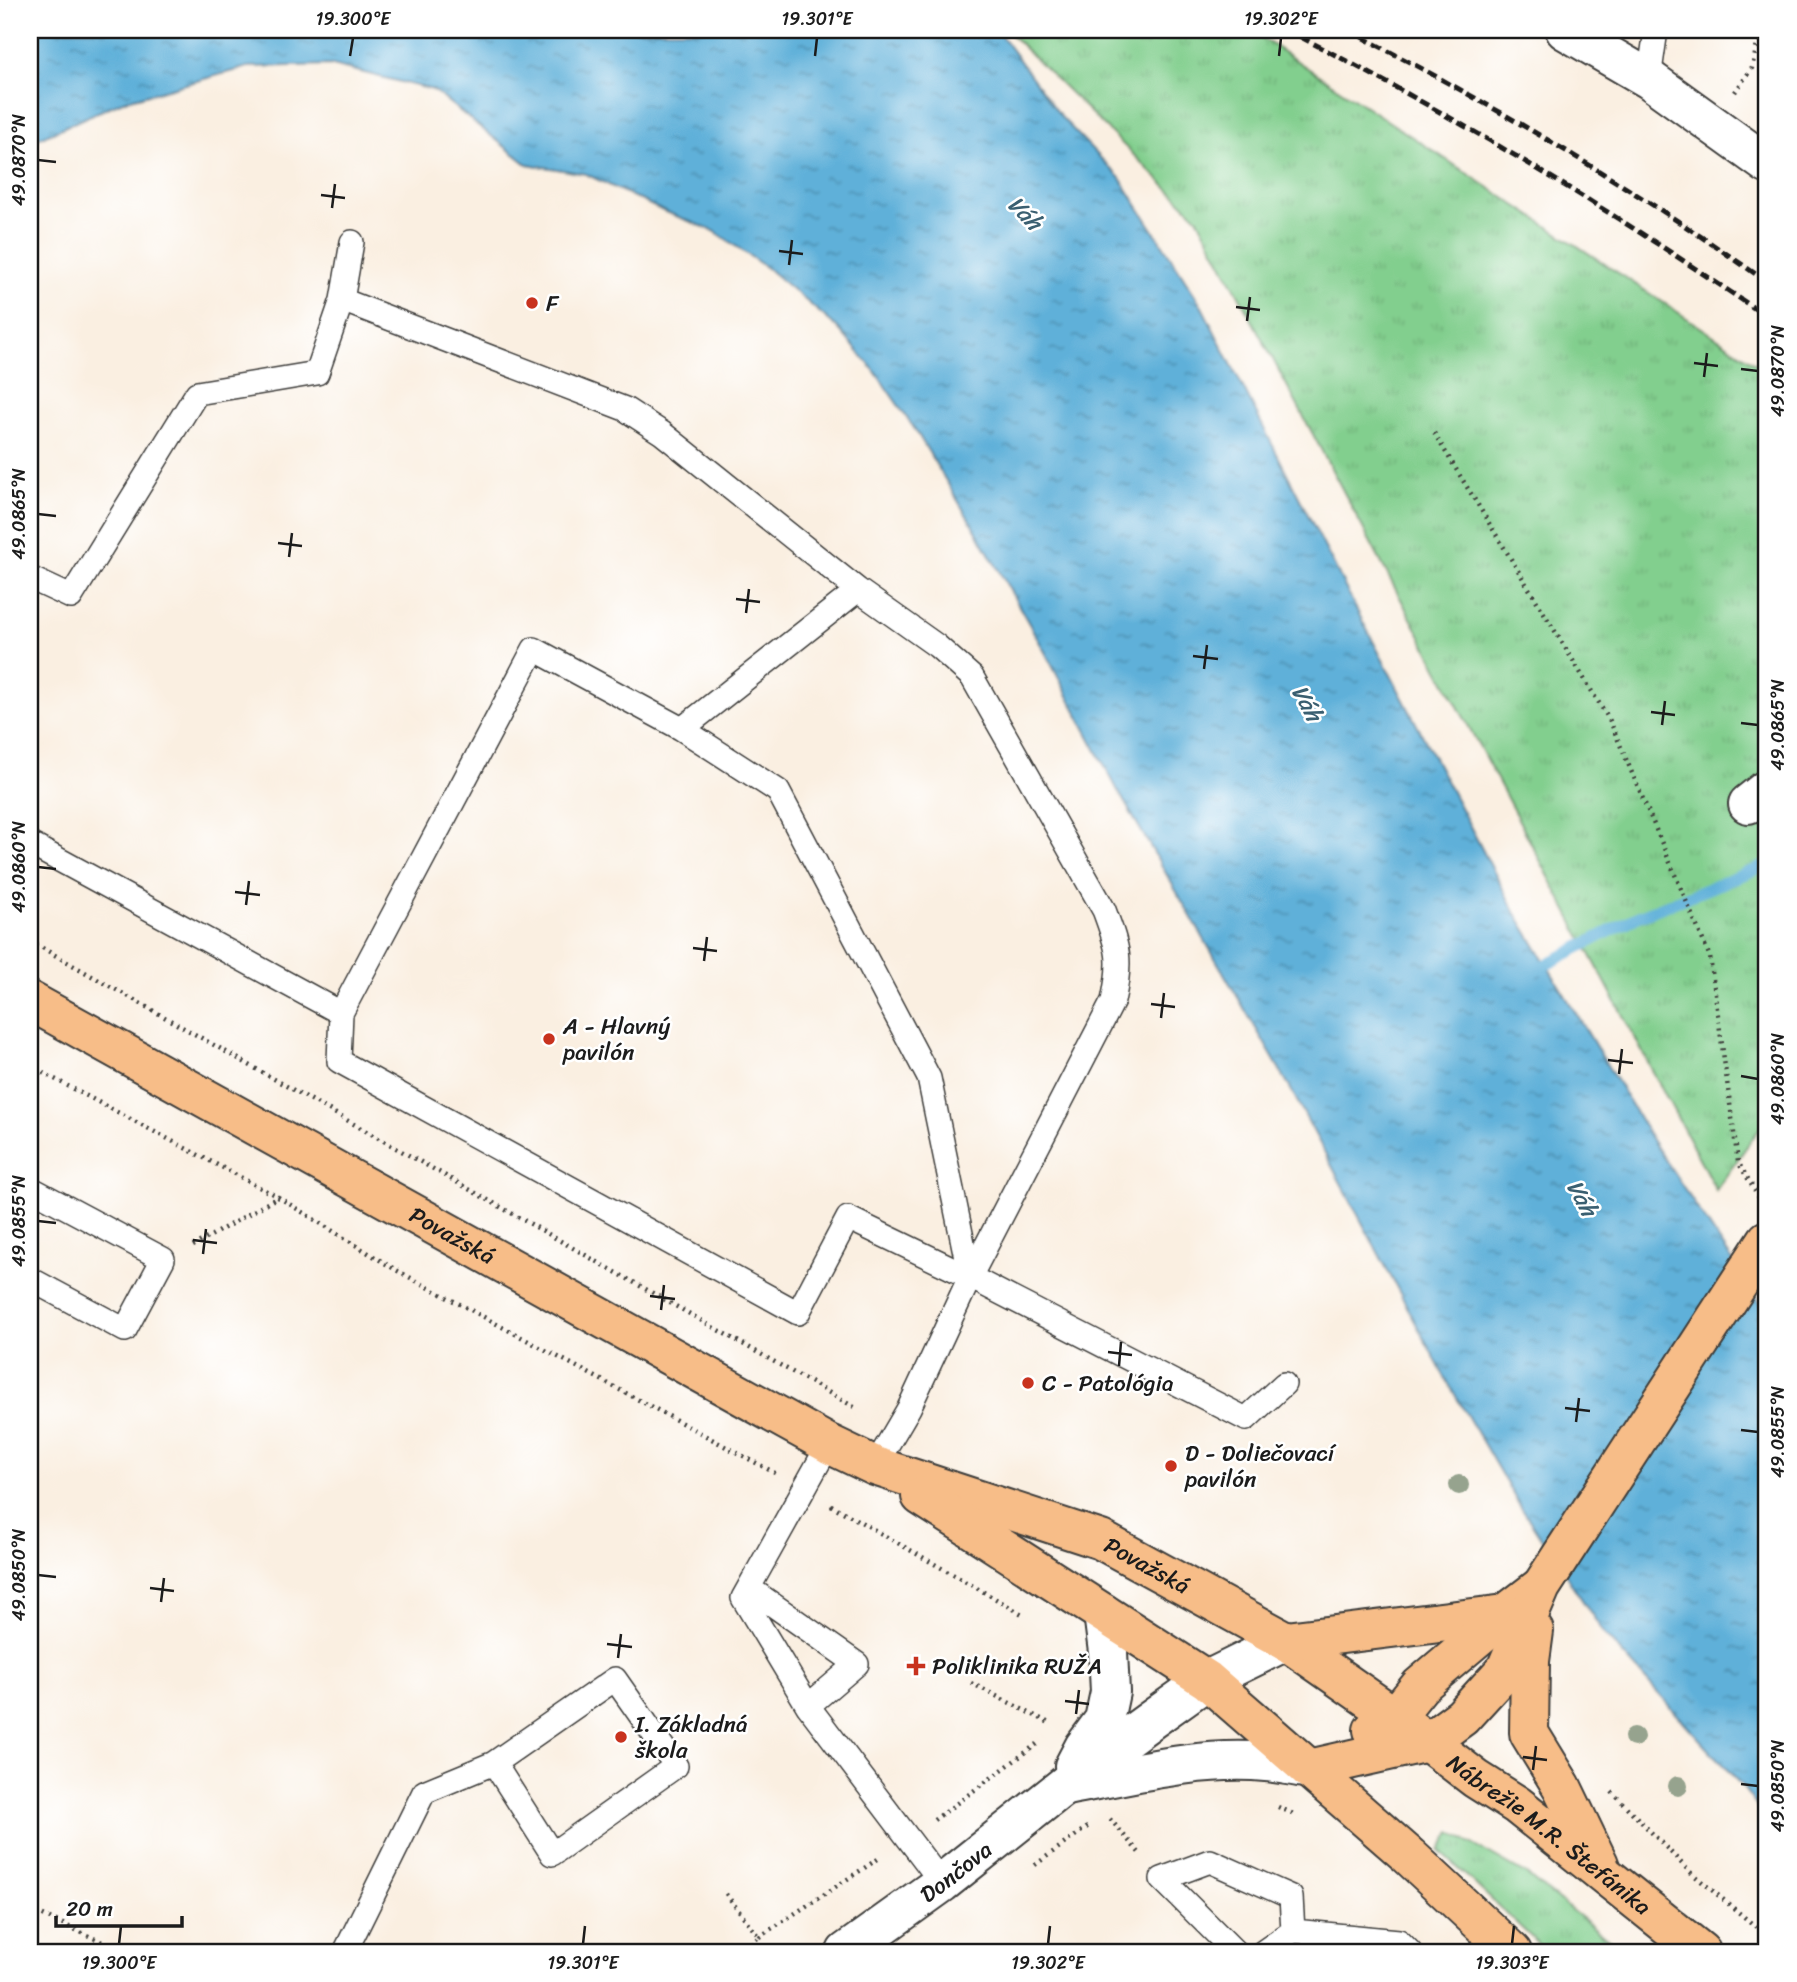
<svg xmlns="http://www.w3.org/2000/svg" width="1797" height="1982" viewBox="0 0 1797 1982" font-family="Sriracha,sans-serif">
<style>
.grass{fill:url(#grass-tufts);stroke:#4f7655;stroke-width:2}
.water{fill:url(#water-ripples);stroke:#3d667a;stroke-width:2}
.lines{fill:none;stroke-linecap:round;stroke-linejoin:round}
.stream{stroke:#5eb0d9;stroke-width:12}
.lane-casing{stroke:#3d3c3a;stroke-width:26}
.street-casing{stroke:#3d3c3a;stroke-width:42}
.primary-casing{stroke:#3d3c3a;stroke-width:42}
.path{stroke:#3d3c3a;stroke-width:4.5;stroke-dasharray:2 5;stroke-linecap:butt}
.lane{stroke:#fff;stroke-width:23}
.street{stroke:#fff;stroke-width:38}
.primary{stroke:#f7bd88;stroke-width:38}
.rail{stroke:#1c1c1c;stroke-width:5;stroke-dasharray:10 5;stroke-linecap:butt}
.tree{fill:#96a38e}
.ticks{fill:none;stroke:#1c1c1c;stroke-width:2.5}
.poi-dot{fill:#c8321e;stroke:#fff;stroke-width:2.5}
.labels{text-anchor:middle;stroke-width:5;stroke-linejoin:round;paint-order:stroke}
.poi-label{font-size:23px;fill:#1c1c1c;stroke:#fff;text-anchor:start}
.street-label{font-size:23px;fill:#1c1c1c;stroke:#fff}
.water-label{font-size:24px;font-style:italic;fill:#3a5f71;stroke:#fff}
.neatline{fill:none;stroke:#1c1c1c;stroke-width:2.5}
.ticks-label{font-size:18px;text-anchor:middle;fill:#1c1c1c}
</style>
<defs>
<pattern id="grass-tufts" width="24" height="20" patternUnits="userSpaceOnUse" patternTransform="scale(1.75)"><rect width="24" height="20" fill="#82cf8e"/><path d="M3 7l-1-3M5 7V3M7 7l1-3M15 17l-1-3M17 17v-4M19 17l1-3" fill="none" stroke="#70b17a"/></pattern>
<pattern id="water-ripples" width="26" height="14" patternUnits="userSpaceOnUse" patternTransform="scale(1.75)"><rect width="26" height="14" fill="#5eb0d9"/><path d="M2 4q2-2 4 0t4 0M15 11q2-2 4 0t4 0" fill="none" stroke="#4d8eaf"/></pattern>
</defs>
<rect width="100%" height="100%" fill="#fff"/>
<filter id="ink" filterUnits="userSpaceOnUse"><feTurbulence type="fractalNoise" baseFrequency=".0143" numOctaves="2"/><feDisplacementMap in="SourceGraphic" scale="14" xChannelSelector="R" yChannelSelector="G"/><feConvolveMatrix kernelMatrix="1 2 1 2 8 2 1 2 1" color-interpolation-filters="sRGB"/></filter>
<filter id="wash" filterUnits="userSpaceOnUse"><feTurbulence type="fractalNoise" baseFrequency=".00686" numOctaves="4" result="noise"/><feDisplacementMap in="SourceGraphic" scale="28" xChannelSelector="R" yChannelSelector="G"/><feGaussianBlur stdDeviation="1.57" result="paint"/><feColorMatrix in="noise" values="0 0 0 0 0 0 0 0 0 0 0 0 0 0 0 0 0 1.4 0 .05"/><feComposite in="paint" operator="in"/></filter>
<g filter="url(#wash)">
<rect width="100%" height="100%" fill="#faefe1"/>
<path class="grass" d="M1006 30H1250L1767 371V1118L1716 1190 1197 217Z
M1451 1832 1525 1874 1625 1952H1547L1440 1851Z"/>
<path class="water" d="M30 30H997L1063 119 1120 178 1200 303 1352 601 1515 912 1654 1143 1767 1313V1820L1741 1785 1606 1636 1518 1503 1443 1374 1287 1082 1117 789 1044 650 978 534 916 431 874 370 838 328 771 271 714 231 661 210 586 174 527 164 433 90 332 65 248 67 123 101 30 142Z"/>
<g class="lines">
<path class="stream" d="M1532 972 1637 917 1767 865"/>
</g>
</g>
<g filter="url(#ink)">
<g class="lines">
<g class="lane-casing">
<path id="lane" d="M1649 79 1656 30
M352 242 342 300 625 409 662 433 858 590 937 646 972 677 1104 910C1119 950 1122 960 1113 1001L970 1277
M30 578 71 597 197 393 317 373 342 300
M858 590 682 729 778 791 929 1078 970 1277
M30 844 341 1013 534 649 682 729
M341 1013 339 1061 798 1313 848 1218 970 1277 909 1408 875 1466
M30 1188 163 1259 125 1330 30 1279
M970 1277 1246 1419 1284 1384
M749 1588 857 1664 808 1706 743 1598 829 1444
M808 1706 942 1883
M345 1952 424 1792 494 1763 615 1679 676 1766 552 1854 494 1763
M1235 1952 1162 1879 1210 1861 1291 1897 1293 1931
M1263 1952 1293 1931 1399 1941 1410 1952"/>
</g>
<g class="street-casing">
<g id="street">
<path d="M1565 30 1649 79 1767 164"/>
<path d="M1748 804 1767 789"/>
<path d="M1074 1766 1084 1747 1104 1720 1110 1692 1108 1652 1103 1613"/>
<path d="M1066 1786C1131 1774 1199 1756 1266 1762 1280 1763 1294 1766 1309 1769"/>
<path id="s1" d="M846 1952 942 1883 1099 1758 1151 1720 1207 1680 1286 1641"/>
</g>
</g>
<g class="primary-casing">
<g id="primary">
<path id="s2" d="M30 1001 829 1444 875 1466 1101 1540 1286 1641 1395 1717 1476 1779 1517 1805 1701 1952"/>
<path d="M921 1496 1207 1680 1409 1856 1512 1952"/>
<path d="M1534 1631 1530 1661 1529 1733 1562 1787 1599 1864"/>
<path d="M1286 1641 1505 1614"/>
<path d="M1373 1730 1395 1717 1420 1686 1505 1614 1539 1588"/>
<path d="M1309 1769 1428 1742 1462 1717 1506 1669 1541 1587 1767 1240"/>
</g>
</g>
<path class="path" d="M1735 92 1752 68 1760 30
M1434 433 1610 721 1710 957 1738 1162 1761 1201
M30 941 856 1408
M30 1066 278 1197
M193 1246 278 1197 396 1270 775 1473
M831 1505 1024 1615
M971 1683 1051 1724
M1612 1792 1689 1871 1767 1936
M1278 1807 1296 1815
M1110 1819 1141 1855
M934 1820 1037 1744
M1035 1865 1090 1825
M726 1894 759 1937 740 1952
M30 1909 124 1952
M759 1937 881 1857"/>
<use href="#lane" class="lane"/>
<use href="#street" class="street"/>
<use href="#primary" class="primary"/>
<path class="rail" d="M1287 30C1454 115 1613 211 1767 317
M1348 30C1493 104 1634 188 1767 282"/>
</g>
<g class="tree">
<circle cx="1459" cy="1485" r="10"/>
<circle cx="1634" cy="1737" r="10"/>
<circle cx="1678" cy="1786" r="10"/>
</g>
</g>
<path class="ticks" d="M350 56 353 38M815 56 817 38M1279 56 1281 38M38 160 56 162M321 195 345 198M332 208 335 184M779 251 803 254M789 265 792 240M1236 307 1260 310M1247 321 1250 297M1694 363 1718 366M1741 369 1758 371M1704 377 1707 353M38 514 56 516M278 543 302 546M289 557 292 533M736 599 760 602M746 613 749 589M1193 656 1218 659M1204 669 1207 645M1651 712 1675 715M1741 723 1758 725M1662 725 1665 701M38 867 56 869M235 892 260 895M246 905 249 881M693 948 717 951M704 961 707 937M1151 1004 1175 1007M1161 1018 1164 993M1608 1060 1633 1063M1619 1074 1622 1049M1741 1076 1758 1079M38 1221 56 1223M193 1240 217 1243M203 1254 206 1229M650 1296 675 1299M661 1310 664 1285M1108 1352 1132 1355M1119 1366 1121 1342M1565 1408 1590 1411M1576 1422 1579 1398M1741 1430 1758 1432M38 1575 56 1577M150 1588 174 1591M161 1602 164 1578M607 1644 632 1647M618 1658 621 1634M1065 1701 1089 1704M1076 1714 1079 1690M1523 1757 1547 1760M1533 1770 1536 1746M1741 1784 1758 1786M119 1944 121 1926M583 1944 585 1926M1048 1944 1050 1926M1512 1944 1514 1926"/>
<g class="poi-dot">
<circle cx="532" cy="303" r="7"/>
<circle cx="549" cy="1039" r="7"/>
<circle cx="1028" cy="1383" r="7"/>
<circle cx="1171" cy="1466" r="7"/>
<path d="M912.5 1655.5h7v7h7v7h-7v7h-7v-7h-7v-7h7z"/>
<circle cx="621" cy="1737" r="7"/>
</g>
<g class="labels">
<g class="poi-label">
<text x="546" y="311">F</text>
<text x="563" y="1034">A - Hlavný<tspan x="563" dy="26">pavilón</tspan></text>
<text x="1042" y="1391">C - Patológia</text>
<text x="1185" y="1461">D - Doliečovací<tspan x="1185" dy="26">pavilón</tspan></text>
<text x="932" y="1674">Poliklinika RUŽA</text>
<text x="635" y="1732">I. Základná<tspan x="635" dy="26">škola</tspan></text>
</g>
<g class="street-label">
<text dy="8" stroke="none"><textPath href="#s2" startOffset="483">Považská</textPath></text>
<text dy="8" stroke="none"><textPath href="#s2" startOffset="1255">Považská</textPath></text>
<text dy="8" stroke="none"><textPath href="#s2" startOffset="1740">Nábrežie M.R. Štefánika</textPath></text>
<text dy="8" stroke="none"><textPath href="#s1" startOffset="136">Dončova</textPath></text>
</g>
<g class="water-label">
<text transform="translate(1025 213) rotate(45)" y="8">Váh</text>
<text transform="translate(1307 703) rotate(61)" y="8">Váh</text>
<text transform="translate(1582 1198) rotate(61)" y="8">Váh</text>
</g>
</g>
<rect width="1797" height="1982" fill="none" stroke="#fff" stroke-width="77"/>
<path d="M56 1916v10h126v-10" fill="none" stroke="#1c1c1c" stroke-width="3.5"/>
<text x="66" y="1916" font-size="21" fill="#1c1c1c" stroke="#ffffff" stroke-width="5" paint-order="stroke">20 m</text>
<rect x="38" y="38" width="1720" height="1906" class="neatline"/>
<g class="ticks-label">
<text x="353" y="25">19.300°E</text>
<text x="817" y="25">19.301°E</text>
<text x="1281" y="25">19.302°E</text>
<text transform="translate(19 160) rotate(-90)" y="6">49.0870°N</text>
<text transform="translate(1778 371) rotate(-90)" y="6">49.0870°N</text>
<text transform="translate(19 514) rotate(-90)" y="6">49.0865°N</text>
<text transform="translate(1778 725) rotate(-90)" y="6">49.0865°N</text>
<text transform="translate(19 867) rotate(-90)" y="6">49.0860°N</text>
<text transform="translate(1778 1079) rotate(-90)" y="6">49.0860°N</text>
<text transform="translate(19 1221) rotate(-90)" y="6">49.0855°N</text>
<text transform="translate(1778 1432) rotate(-90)" y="6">49.0855°N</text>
<text transform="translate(19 1575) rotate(-90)" y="6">49.0850°N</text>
<text transform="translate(1778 1786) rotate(-90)" y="6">49.0850°N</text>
<text x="119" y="1969">19.300°E</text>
<text x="583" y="1969">19.301°E</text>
<text x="1048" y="1969">19.302°E</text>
<text x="1512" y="1969">19.303°E</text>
</g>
</svg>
